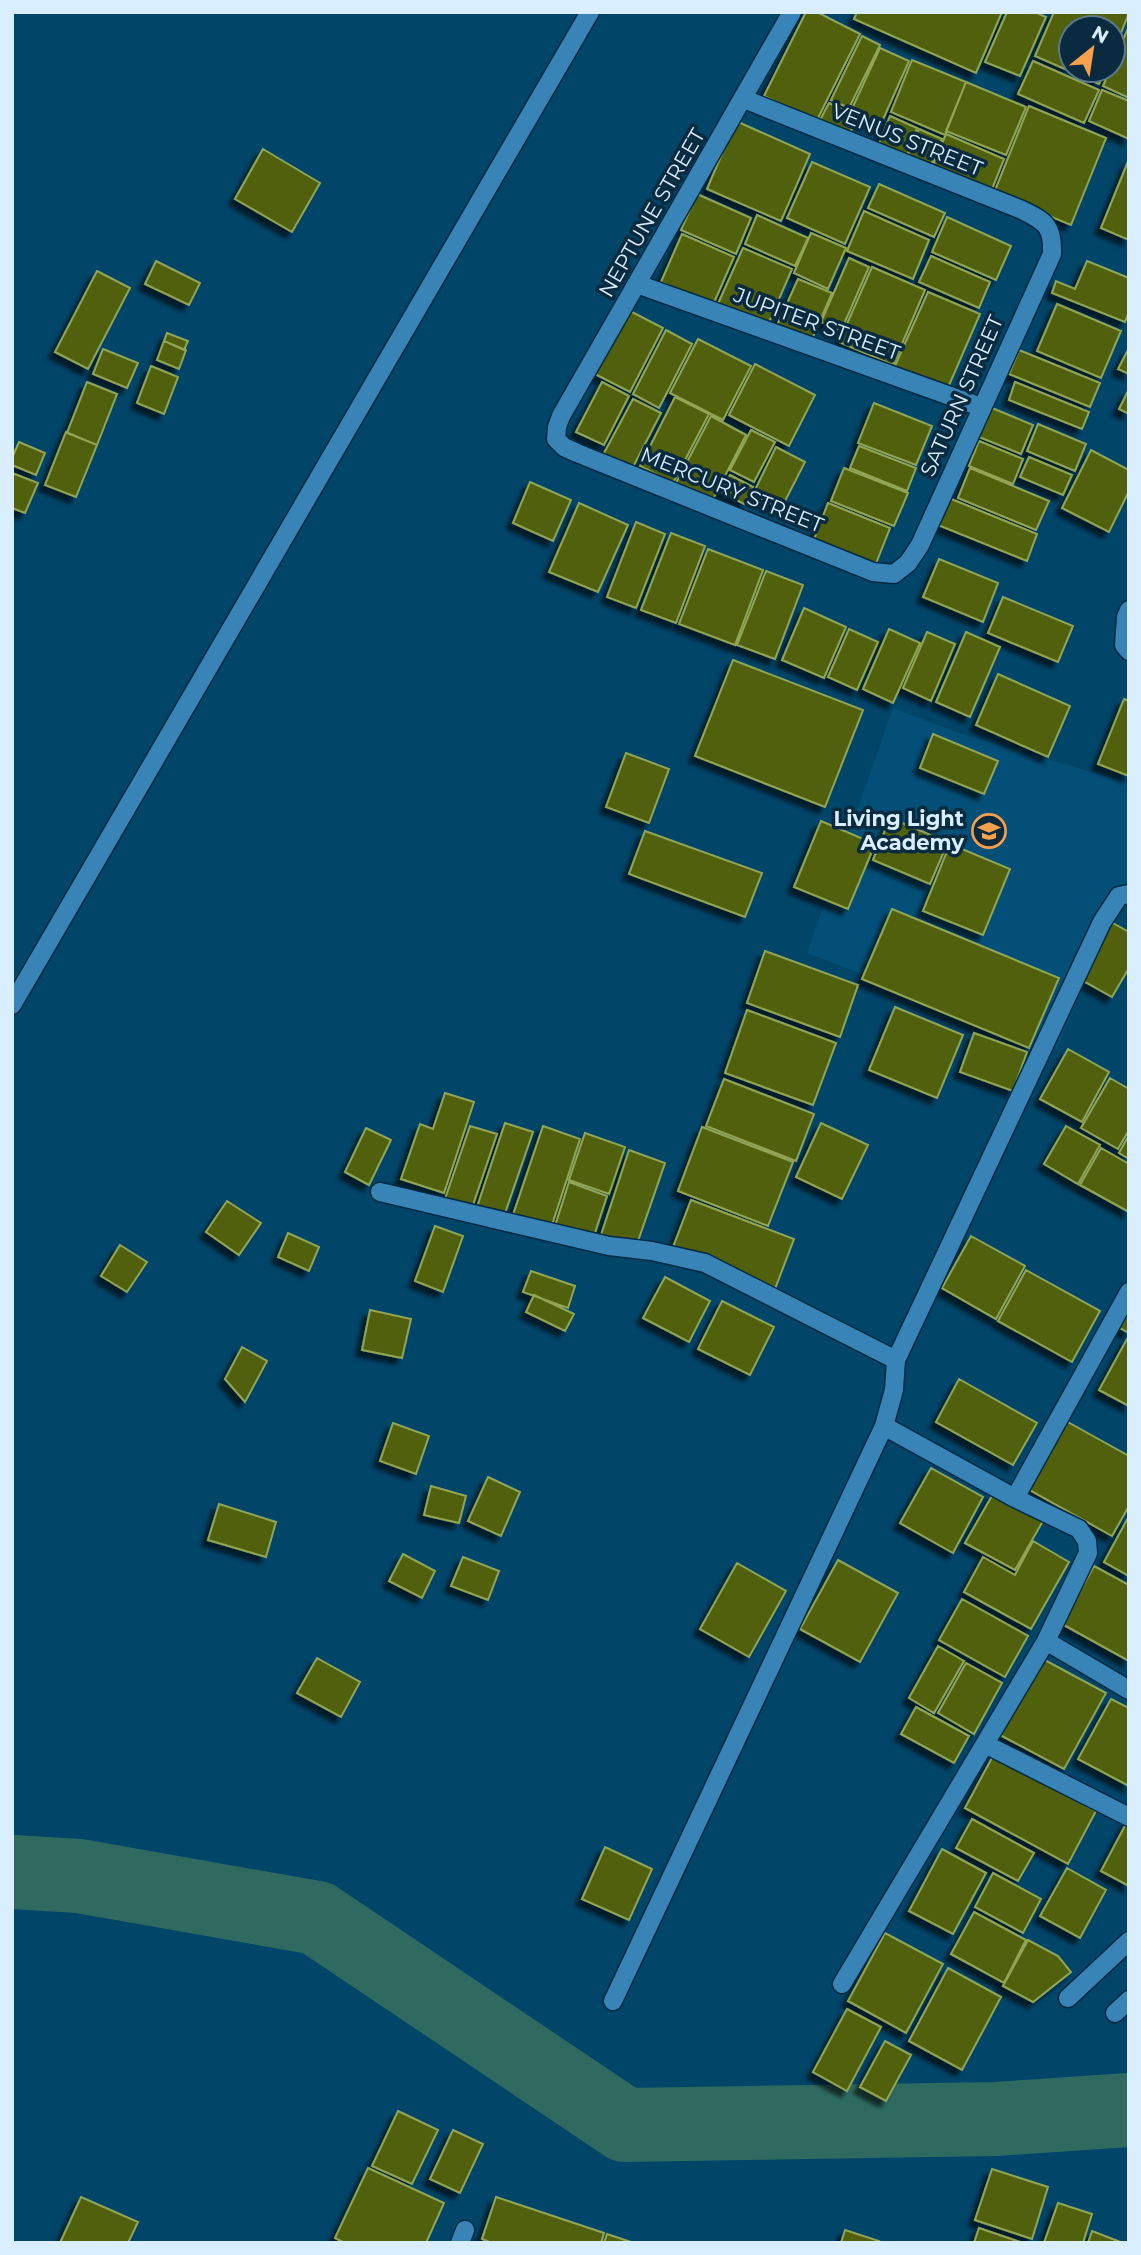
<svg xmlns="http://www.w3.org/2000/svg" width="1141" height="2255" viewBox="0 0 1141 2255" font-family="Montserrat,sans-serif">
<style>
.built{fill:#034f78}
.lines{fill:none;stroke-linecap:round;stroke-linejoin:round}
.river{stroke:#2e6a60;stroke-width:74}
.building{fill:#516107;stroke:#92a556;stroke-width:2;filter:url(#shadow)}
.minor-casing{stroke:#002a43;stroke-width:21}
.minor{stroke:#3884b6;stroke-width:18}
.labels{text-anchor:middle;stroke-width:7;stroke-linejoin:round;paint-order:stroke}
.street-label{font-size:21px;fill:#d9eeff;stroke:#092a3f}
.poi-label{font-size:21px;font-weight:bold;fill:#d9eeff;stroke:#092a3f;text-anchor:end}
</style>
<defs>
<filter id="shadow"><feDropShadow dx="-6" dy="6" stdDeviation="2" flood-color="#0009"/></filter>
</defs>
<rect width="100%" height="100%" fill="#014569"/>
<path class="built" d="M893 708 961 734 1129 783V879L1057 1048 807 953Z"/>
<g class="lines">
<path class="river" d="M12 1872 79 1876 317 1918 625 2125 996 2119 1129 2110"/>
</g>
<path class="building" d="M806 12H817L860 34 816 122 764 96Z
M857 12H1002L976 73 854 19Z
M1007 12H1035L1046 17 1020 76 985 62Z
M1054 12 1129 13 1113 53V28H1071V70H1105L1099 84 1035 56Z
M1129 26V98L1103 86 1110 70H1113V63Z
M862 36 880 45 849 108 831 100Z
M880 48 909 61 881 124 851 111Z
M912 60 966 82 945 135 891 112Z
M1033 61 1099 90 1084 123 1018 94Z
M966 82 1026 107 1006 155 946 131Z
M1102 90 1129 101V139L1089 121Z
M829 103 858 117 848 137 819 122Z
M1029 106 1106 138 1071 225 994 193Z
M890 116 917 128 904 162 876 151Z
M736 121 810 154 781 221 707 189Z
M919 129 942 139 929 170 906 161Z
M946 134 1004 159 990 194 931 170Z
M263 149 320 183 292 232 235 199Z
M1129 159V240L1101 228Z
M812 162 870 187 845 244 787 218Z
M879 184 945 213 934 237 868 208Z
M697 194 751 218 736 254 681 230Z
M864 211 929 240 913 279 847 251Z
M757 215 808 238 795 266 745 244Z
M947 217 1011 246 996 280 932 252Z
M811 233 846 248 828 289 794 273Z
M682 234 734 257 713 305 661 282Z
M743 248 792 269 767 327 717 306Z
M931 256 990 282 979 308 919 282Z
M849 258 869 267 841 331 821 322Z
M156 261 200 283 189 305 145 284Z
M1087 261 1129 278V312L1125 322 1052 293 1056 281 1075 289Z
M872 267 925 290 893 365 839 342Z
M97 271 130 288 88 369 55 352Z
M798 279 832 293 810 344 775 330Z
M928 292 980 314 947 390 894 368Z
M1057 304 1121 331 1101 378 1037 351Z
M628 310 663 328 630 392 595 374Z
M666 330 692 344 659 408 633 394Z
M167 333 188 341 184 350 164 341Z
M698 339 751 366 723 420 670 393Z
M164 341 186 350 179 369 157 360Z
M1129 348V374L1118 369Z
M103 349 138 363 127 388 93 374Z
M1019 350 1100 383 1090 407 1009 374Z
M755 364 815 395 789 446 729 415Z
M151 366 178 377 164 414 137 403Z
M87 382 117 394 97 445 67 433Z
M602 382 629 396 604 445 576 432Z
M1015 382 1089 412 1082 429 1009 400Z
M1129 389V414L1119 409Z
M675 397 709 414 673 483 640 466Z
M633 399 661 413 632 469 603 455Z
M874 403 932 426 916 465 858 443Z
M992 408 1033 425 1021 454 979 437Z
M711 416 746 435 712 501 676 483Z
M1038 424 1086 444 1075 471 1027 451Z
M751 430 775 442 754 482 730 470Z
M66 432 97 445 76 497 45 485Z
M979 441 1023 459 1013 484 969 466Z
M19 442 45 453 36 475 12 465V458Z
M859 446 916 468 907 491 850 468Z
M776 447 805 462 781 509 753 494Z
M1091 450 1129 470V491L1109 532 1062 508Z
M1029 457 1072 475 1063 495 1020 477Z
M844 468 908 493 894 526 831 501Z
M970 468 1049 501 1036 530 958 498Z
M12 473 38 483 25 513 12 508Z
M730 475 753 487 744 504 721 492Z
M530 482 571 500 553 541 513 523Z
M944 496 1037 534 1027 561 933 523Z
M579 503 628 525 598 592 549 572Z
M828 503 890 528 875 566 813 542Z
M636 522 665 534 636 608 607 597Z
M671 533 705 546 676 623 641 610Z
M708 549 763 570 735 645 679 624Z
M939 559 998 583 983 622 923 597Z
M766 571 803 585 775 659 737 645Z
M1003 597 1073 626 1058 662 988 633Z
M804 608 846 627 824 678 782 660Z
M849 629 878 642 857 690 828 677Z
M889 629 920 643 893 703 863 689Z
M927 632 955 644 931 701 903 688Z
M966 632 1000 647 970 717 936 702Z
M733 660 863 710 825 807 695 756Z
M998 674 1070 706 1048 757 976 725Z
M1124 699 1129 701V776L1098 764Z
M933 734 998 761 984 794 920 768Z
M626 753 669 769 649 823 606 807Z
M890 818 948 842 930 884 873 860Z
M821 821 875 844 848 909 794 887Z
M645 831 762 873 745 917 629 874Z
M950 844 1010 869 983 935 923 911Z
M892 909 1059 978 1029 1048 862 979Z
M1111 922 1129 932V968L1112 997 1080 979Z
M765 951 858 985 840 1037 747 1003Z
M895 1007 963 1035 937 1098 869 1070Z
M747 1010 836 1043 813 1105 725 1073Z
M974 1033 1027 1052 1013 1091 960 1072Z
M1068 1049 1109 1072 1082 1122 1040 1099Z
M1110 1078 1129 1089V1130L1118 1149 1081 1128Z
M724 1079 814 1114 796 1161 706 1126Z
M445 1093 474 1102 444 1193 401 1179 420 1124 433 1129Z
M505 1123 533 1132 503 1219 476 1210Z
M821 1123 868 1145 842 1199 796 1177Z
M470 1126 497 1134 472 1208 445 1199Z
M543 1126 580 1139 551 1228 513 1215Z
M1066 1126 1100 1145 1078 1184 1044 1164Z
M702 1127 793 1162 768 1226 678 1191Z
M366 1128 391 1140 369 1185 345 1172Z
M585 1133 625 1147 609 1194 569 1180Z
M1129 1135V1159L1119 1153Z
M1101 1148 1129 1164V1212L1080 1185Z
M629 1150 665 1163 636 1247 601 1235Z
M569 1182 607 1196 593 1239 555 1226Z
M691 1200 794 1239 775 1289 672 1250Z
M227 1201 261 1223 239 1255 206 1232Z
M435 1226 463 1236 443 1292 415 1281Z
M288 1233 319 1247 309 1271 278 1257Z
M971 1236 1025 1266 996 1319 942 1288Z
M120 1245 147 1262 127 1292 101 1276Z
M1026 1270 1100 1311 1072 1362 998 1321Z
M531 1271 575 1286 568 1308 523 1292Z
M665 1277 710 1301 689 1342 643 1318Z
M534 1295 574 1314 565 1331 526 1312Z
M722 1301 774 1327 750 1375 698 1349Z
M370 1310 411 1319 402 1358 362 1350Z
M1129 1311V1333L1120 1328Z
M1127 1339 1129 1340V1406L1099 1390Z
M242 1347 267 1361 245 1402 225 1379Z
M959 1379 1037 1423 1013 1465 936 1422Z
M1066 1421 1129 1456V1506L1112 1536 1028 1489Z
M393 1423 429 1436 416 1474 380 1461Z
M931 1468 983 1497 953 1553 900 1523Z
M488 1477 520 1492 501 1536 468 1521Z
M431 1486 466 1496 459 1523 424 1515Z
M993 1494 1043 1521 1015 1570 965 1543Z
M219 1504 276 1522 266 1557 208 1540Z
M1129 1516V1576L1104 1562Z
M1033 1541 1069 1562 1031 1629 964 1592 983 1557 1015 1575Z
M403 1554 435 1571 422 1598 389 1581Z
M463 1557 499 1571 488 1600 451 1586Z
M838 1560 898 1593 860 1662 800 1629Z
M737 1563 786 1591 749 1657 700 1629Z
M1094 1566 1129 1585V1661L1062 1624Z
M962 1599 1028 1636 1005 1677 939 1640Z
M938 1646 964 1661 934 1713 909 1698Z
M317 1658 360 1682 341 1717 297 1693Z
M1041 1658 1106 1693 1064 1769 1000 1735Z
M966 1663 1002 1683 974 1734 938 1713Z
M1111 1699 1129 1708V1786L1078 1759Z
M916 1707 969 1736 954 1763 901 1734Z
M993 1756 1096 1811 1068 1864 965 1808Z
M972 1819 1034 1853 1018 1881 956 1848Z
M1128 1820 1129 1821V1886L1101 1871Z
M605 1847 652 1869 629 1920 582 1899Z
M942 1849 986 1873 953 1934 909 1911Z
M1067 1868 1106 1890 1080 1938 1040 1916Z
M993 1873 1041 1899 1023 1933 975 1907Z
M974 1912 1026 1940 1004 1983 951 1954Z
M885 1933 943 1964 906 2033 848 2001Z
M1028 1940 1058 1956 1071 1972 1033 2002 1003 1986Z
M948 1968 1001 1997 962 2070 909 2041Z
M847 2009 881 2027 847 2091 813 2072Z
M885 2041 911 2055 886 2101 860 2087Z
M398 2111 438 2130 412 2184 372 2166Z
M453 2130 483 2144 460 2193 430 2179Z
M368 2168 444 2203 426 2243H345L335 2238Z
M992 2169 1048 2187 1032 2239 975 2220Z
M81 2197 138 2222 128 2243H60Z
M496 2197 604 2233 601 2243H492L482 2239Z
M1058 2203 1092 2214 1083 2243H1044Z
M979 2228 1023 2243H974Z
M845 2230 879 2241 878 2243H841Z
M1092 2231 1123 2243H1088Z
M607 2234 634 2243H604Z"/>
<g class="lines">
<g class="minor-casing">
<path id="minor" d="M744 99 1022 210C1046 222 1053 226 1052 254L920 545 908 563 894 574 873 572 577 453 564 447 556 439 557 427 561 416 792 12
M637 284 981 407
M1129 610 1126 617 1124 645 1129 651
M12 1005 590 12
M380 1192 609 1246 652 1251 705 1263 896 1360
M1015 1498 1129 1292
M1046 1641 1129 1690
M985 1744 1129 1817
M842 1984 1046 1641 1088 1553 1087 1541 1079 1529 1015 1498 884 1426
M1068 1998 1129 1941
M613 2001 884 1426 894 1390 896 1360 1102 922 1119 896 1129 894
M1115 2013 1129 2000
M460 2243 465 2230"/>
</g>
<use href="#minor" class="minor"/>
</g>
<defs>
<g id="school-ring" transform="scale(1.75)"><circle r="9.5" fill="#092a3f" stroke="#f9a04d" stroke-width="1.5"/><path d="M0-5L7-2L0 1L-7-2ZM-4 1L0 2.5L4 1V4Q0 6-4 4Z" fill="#f9a04d"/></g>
</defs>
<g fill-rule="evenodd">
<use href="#school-ring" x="989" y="831"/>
</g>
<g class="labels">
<g class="street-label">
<text transform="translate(907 140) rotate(22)" y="7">VENUS STREET</text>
<text transform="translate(652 213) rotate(-60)" y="7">NEPTUNE STREET</text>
<text transform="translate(817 324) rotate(20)" y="7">JUPITER STREET</text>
<text transform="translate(962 396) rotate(-66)" y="7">SATURN STREET</text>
<text transform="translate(732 490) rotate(22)" y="7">MERCURY STREET</text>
</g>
<g class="poi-label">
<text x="964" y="826">Living Light<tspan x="964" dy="24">Academy</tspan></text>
</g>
</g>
<rect width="1141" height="2255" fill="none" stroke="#d9eeff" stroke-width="28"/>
<g transform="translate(1092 49) rotate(30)"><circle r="33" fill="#092a3f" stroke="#5c788c" stroke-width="2"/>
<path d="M0-5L12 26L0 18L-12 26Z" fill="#f9a04d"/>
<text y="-10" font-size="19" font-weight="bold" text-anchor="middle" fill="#d9eeff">N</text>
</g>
</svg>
